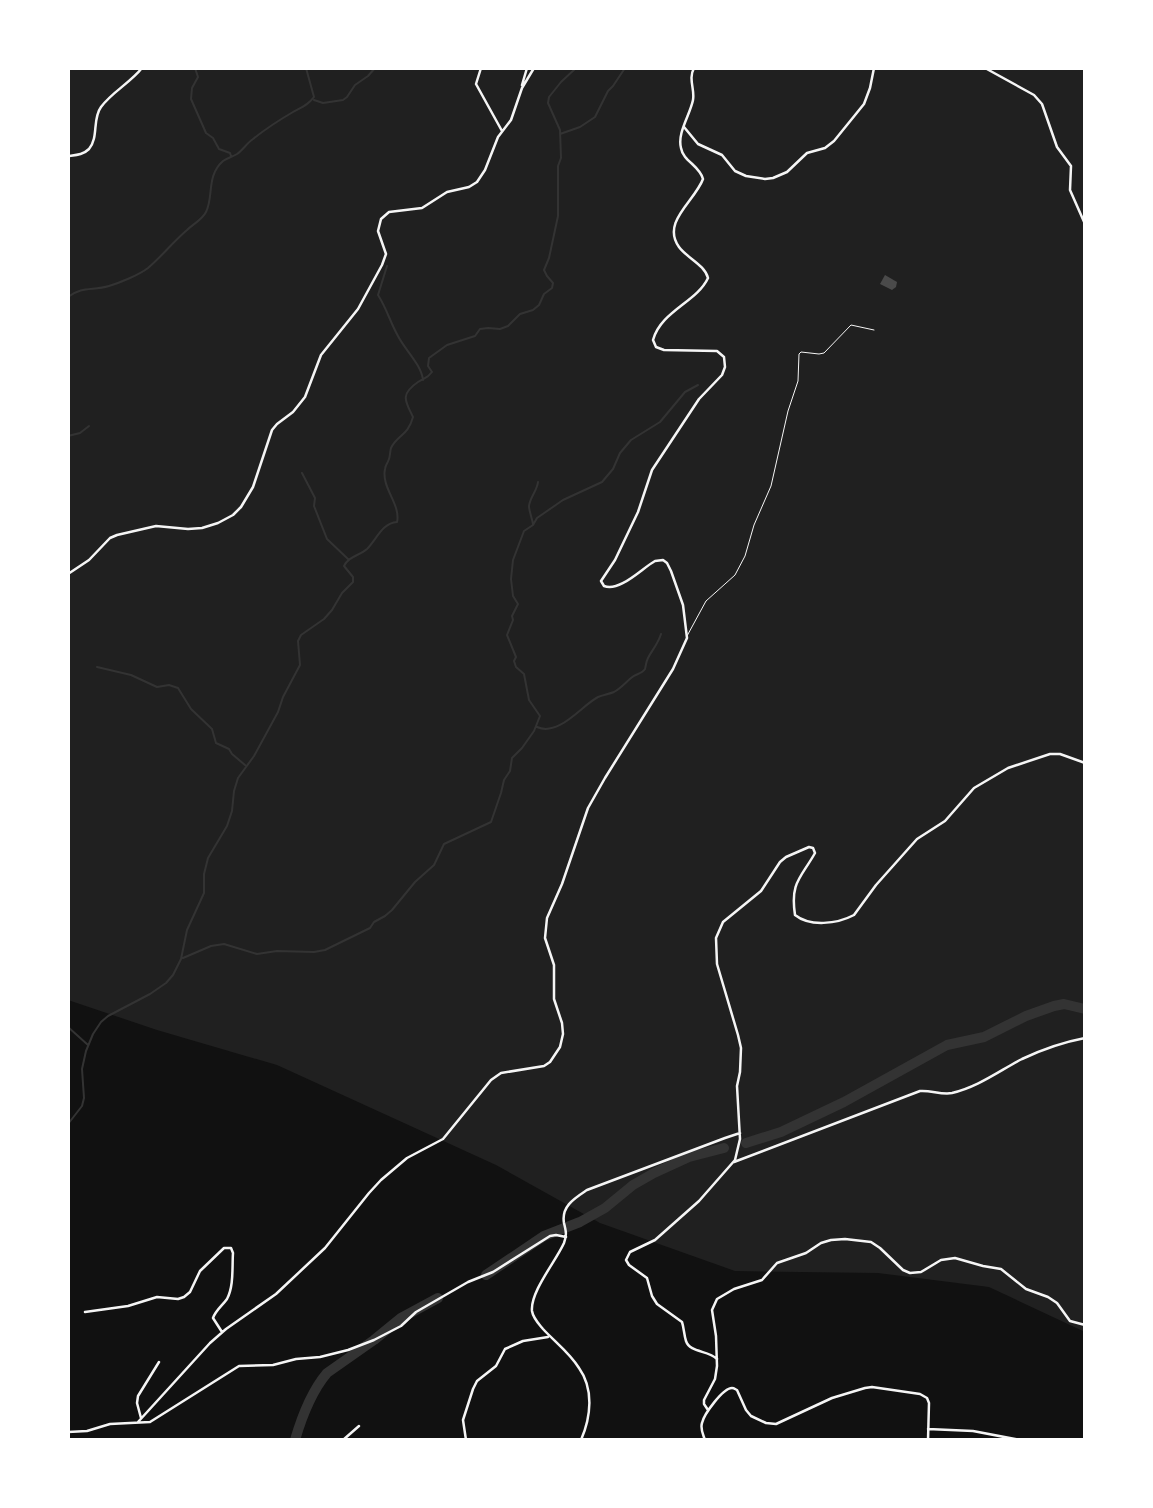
<svg xmlns="http://www.w3.org/2000/svg" width="1153" height="1508" viewBox="0 0 1153 1508" font-family="Montserrat,sans-serif">
<style>
.green{fill:#202020}
.lines{fill:none;stroke-linecap:round;stroke-linejoin:round}
.stream{stroke:#333;stroke-width:2}
.river{stroke:#333;stroke-width:10}
.building{fill:#4a4a4a}
.service{stroke:#f5f5f5;stroke-width:1}
.minor{stroke:#f5f5f5;stroke-width:2.5}
</style>
<rect width="100%" height="100%" fill="#111"/>
<path class="green" d="M68 68H1085V1332L989 1287 878 1273 735 1271 600 1223 496 1165 277 1065 157 1030 68 1000Z"/>
<g class="lines">
<path class="stream" d="M195 68 198 77 192 88 191 99 206 133 213 138 219 149 230 153 231 156
M314 100 323 103 343 100 347 97 355 85 368 76 375 68
M560 134 580 127 595 117 608 91 613 86 625 68
M387 266 378 295C387 309 390 322 398 336 405 350 421 364 423 380
M68 297C83 286 92 291 109 286 119 283 139 275 148 268 162 256 173 242 187 230 193 224 202 220 206 212 214 196 206 176 223 161 227 158 232 157 237 154 243 150 247 143 253 139 263 131 281 119 293 112 302 107 308 105 314 97L306 68
M68 436 80 433 89 426
M302 473 315 498 314 506 327 539 348 559
M533 524C532 518 529 511 529 506 530 497 537 491 538 482
M97 667 131 675 157 687 169 685 178 688 191 709 212 729 216 743 229 749 232 754 245 765
M537 727C559 737 582 705 598 697 603 695 609 694 614 692 621 688 625 683 631 678 635 674 642 674 645 669 646 665 646 662 648 658 652 650 658 644 661 634
M183 958 211 946 224 944 257 954 277 951 314 952 325 950 370 928 374 922 385 916 392 910 415 882 434 865 444 844 491 822 501 793 504 780 510 771 512 758 522 748 534 731 540 716 529 700 524 674 516 667 514 661 516 657 507 635 513 620 512 616 518 604 513 596 511 579 513 560 524 531 533 525 537 518 563 500 602 482 613 469 620 453 631 440 660 422 685 392 698 385
M68 1027 88 1045
M68 1124 82 1106 84 1098 82 1069 86 1051 93 1034 101 1022 108 1016 150 994 166 983 173 975 181 959 187 930 204 893V874L208 858 227 826 232 811 234 791 238 778 254 756 278 712 283 697 300 665 298 641 301 635 324 619 332 610 342 593 353 582V577L344 566C349 556 359 556 367 549 377 539 382 523 397 522 401 504 381 488 385 469 386 463 387 465 389 459 390 457 390 451 391 448 397 435 408 436 413 417 406 402 399 395 418 382 424 378 427 379 432 372L428 366 429 358 447 345 475 336 480 329 488 328 500 329 508 326 520 314 533 310 539 305 544 294 552 288 553 283 547 276 544 270 549 258 558 216V166L561 158 560 130 548 103 549 97 561 82 576 68"/>
<path class="river" d="M746 1143 781 1132 844 1102 947 1045 984 1037 1026 1016 1054 1006 1064 1004 1085 1009
M486 1275 544 1236 580 1222 605 1208 633 1185 654 1173 689 1157 724 1148
M295 1440C302 1416 311 1392 327 1373L374 1340 401 1318 438 1298"/>
</g>
<path class="building" d="M885 275 897 282 896 287 892 290 880 284Z"/>
<g class="lines">
<path class="service" d="M687 636 706 601 735 575 745 556 754 525 771 486 788 411 798 381 799 354 801 352 819 354 824 353 851 325 874 330"/>
<path class="minor" d="M481 68 476 84 502 131
M985 68 1034 95 1042 104 1057 147 1071 166 1070 190 1085 224
M522 85 527 68
M684 127 698 144 722 155 735 171 746 176 765 179 773 178 787 172 807 153 825 148 834 141 864 104 870 88 874 68
M68 156C76 155 83 155 89 149 99 137 92 119 101 107 112 92 130 83 142 68
M68 574 89 560 110 538 117 535 156 526 188 529 202 528 218 523 233 515 241 507 253 487 272 430 277 424 293 412 305 397 321 355 358 309 382 265 386 254 378 231 381 219 389 212 422 208 447 192 469 187 477 182 485 170 498 137 511 120 522 88 534 68
M734 1162 920 1091C931 1090 941 1095 952 1093 978 1087 999 1071 1022 1059 1041 1050 1064 1042 1085 1038
M85 1312 128 1306 157 1297 178 1299 184 1297 190 1292 200 1271 224 1248H231L233 1253C232 1267 234 1286 227 1299 222 1306 216 1310 213 1318L222 1332
M717 1359C708 1350 690 1353 686 1341 684 1335 684 1328 682 1322L657 1304 652 1296 647 1278 629 1265 626 1260 630 1252 655 1240 699 1201 735 1160 740 1139 737 1086 740 1072 741 1048 738 1035 717 964 716 938 723 922 761 891 780 862 786 857 809 847 813 848 815 853C801 878 790 882 795 915 810 927 837 924 854 915L876 885 917 839 945 821 974 788 1008 768 1050 754H1060L1085 763
M708 1410 704 1404V1400L715 1379 717 1366 716 1336 712 1310 717 1299 734 1289 762 1280 777 1263 806 1253 821 1243 831 1240 845 1239 871 1242 880 1248 903 1270 910 1273 921 1272 941 1260 955 1258 983 1266 1001 1269 1026 1289 1048 1297 1057 1303 1070 1321 1085 1325
M141 1418 137 1403 138 1396 159 1362
M138 1422 210 1343 226 1329 276 1294 325 1248 369 1193 381 1180 407 1158 443 1139 491 1080 501 1073 544 1066 550 1062 560 1047 563 1034 562 1023 554 999V965L545 938 547 918 562 884 588 808 605 778 673 669 687 638 683 605 671 571 667 563 663 560 655 561C641 569 620 592 604 586L601 581 615 560 638 512 652 470 699 399 722 375 725 367 724 357 717 351 664 350 656 347 653 340C661 311 697 302 708 278 705 265 687 258 679 247 661 222 695 201 703 179 700 166 683 161 681 148 677 133 690 115 693 100 695 89 688 79 694 68
M928 1429 973 1431 1020 1440
M68 1432 87 1431 110 1424 150 1422 239 1366 273 1365 296 1359 320 1357 348 1350 374 1340 401 1326 416 1312 468 1282 493 1272 550 1236 556 1235 566 1237
M343 1440 359 1426
M466 1440 463 1420 473 1389 477 1381 496 1366 505 1349 523 1341 548 1337
M581 1440C591 1417 594 1389 579 1368 570 1353 555 1342 543 1329 538 1323 533 1318 532 1311 530 1292 556 1261 564 1243 567 1235 566 1231 564 1223 561 1206 575 1198 587 1190L725 1138 740 1133
M705 1440C703 1434 700 1429 702 1423 704 1414 723 1388 732 1388 734 1388 735 1389 737 1390L746 1410 751 1416 766 1423 776 1424 832 1398 865 1388 872 1387 920 1394 927 1398 929 1403 928 1440
M1061 1440H1069"/>
</g>
<rect width="1153" height="1508" fill="none" stroke="#ffffff" stroke-width="140"/>
</svg>
